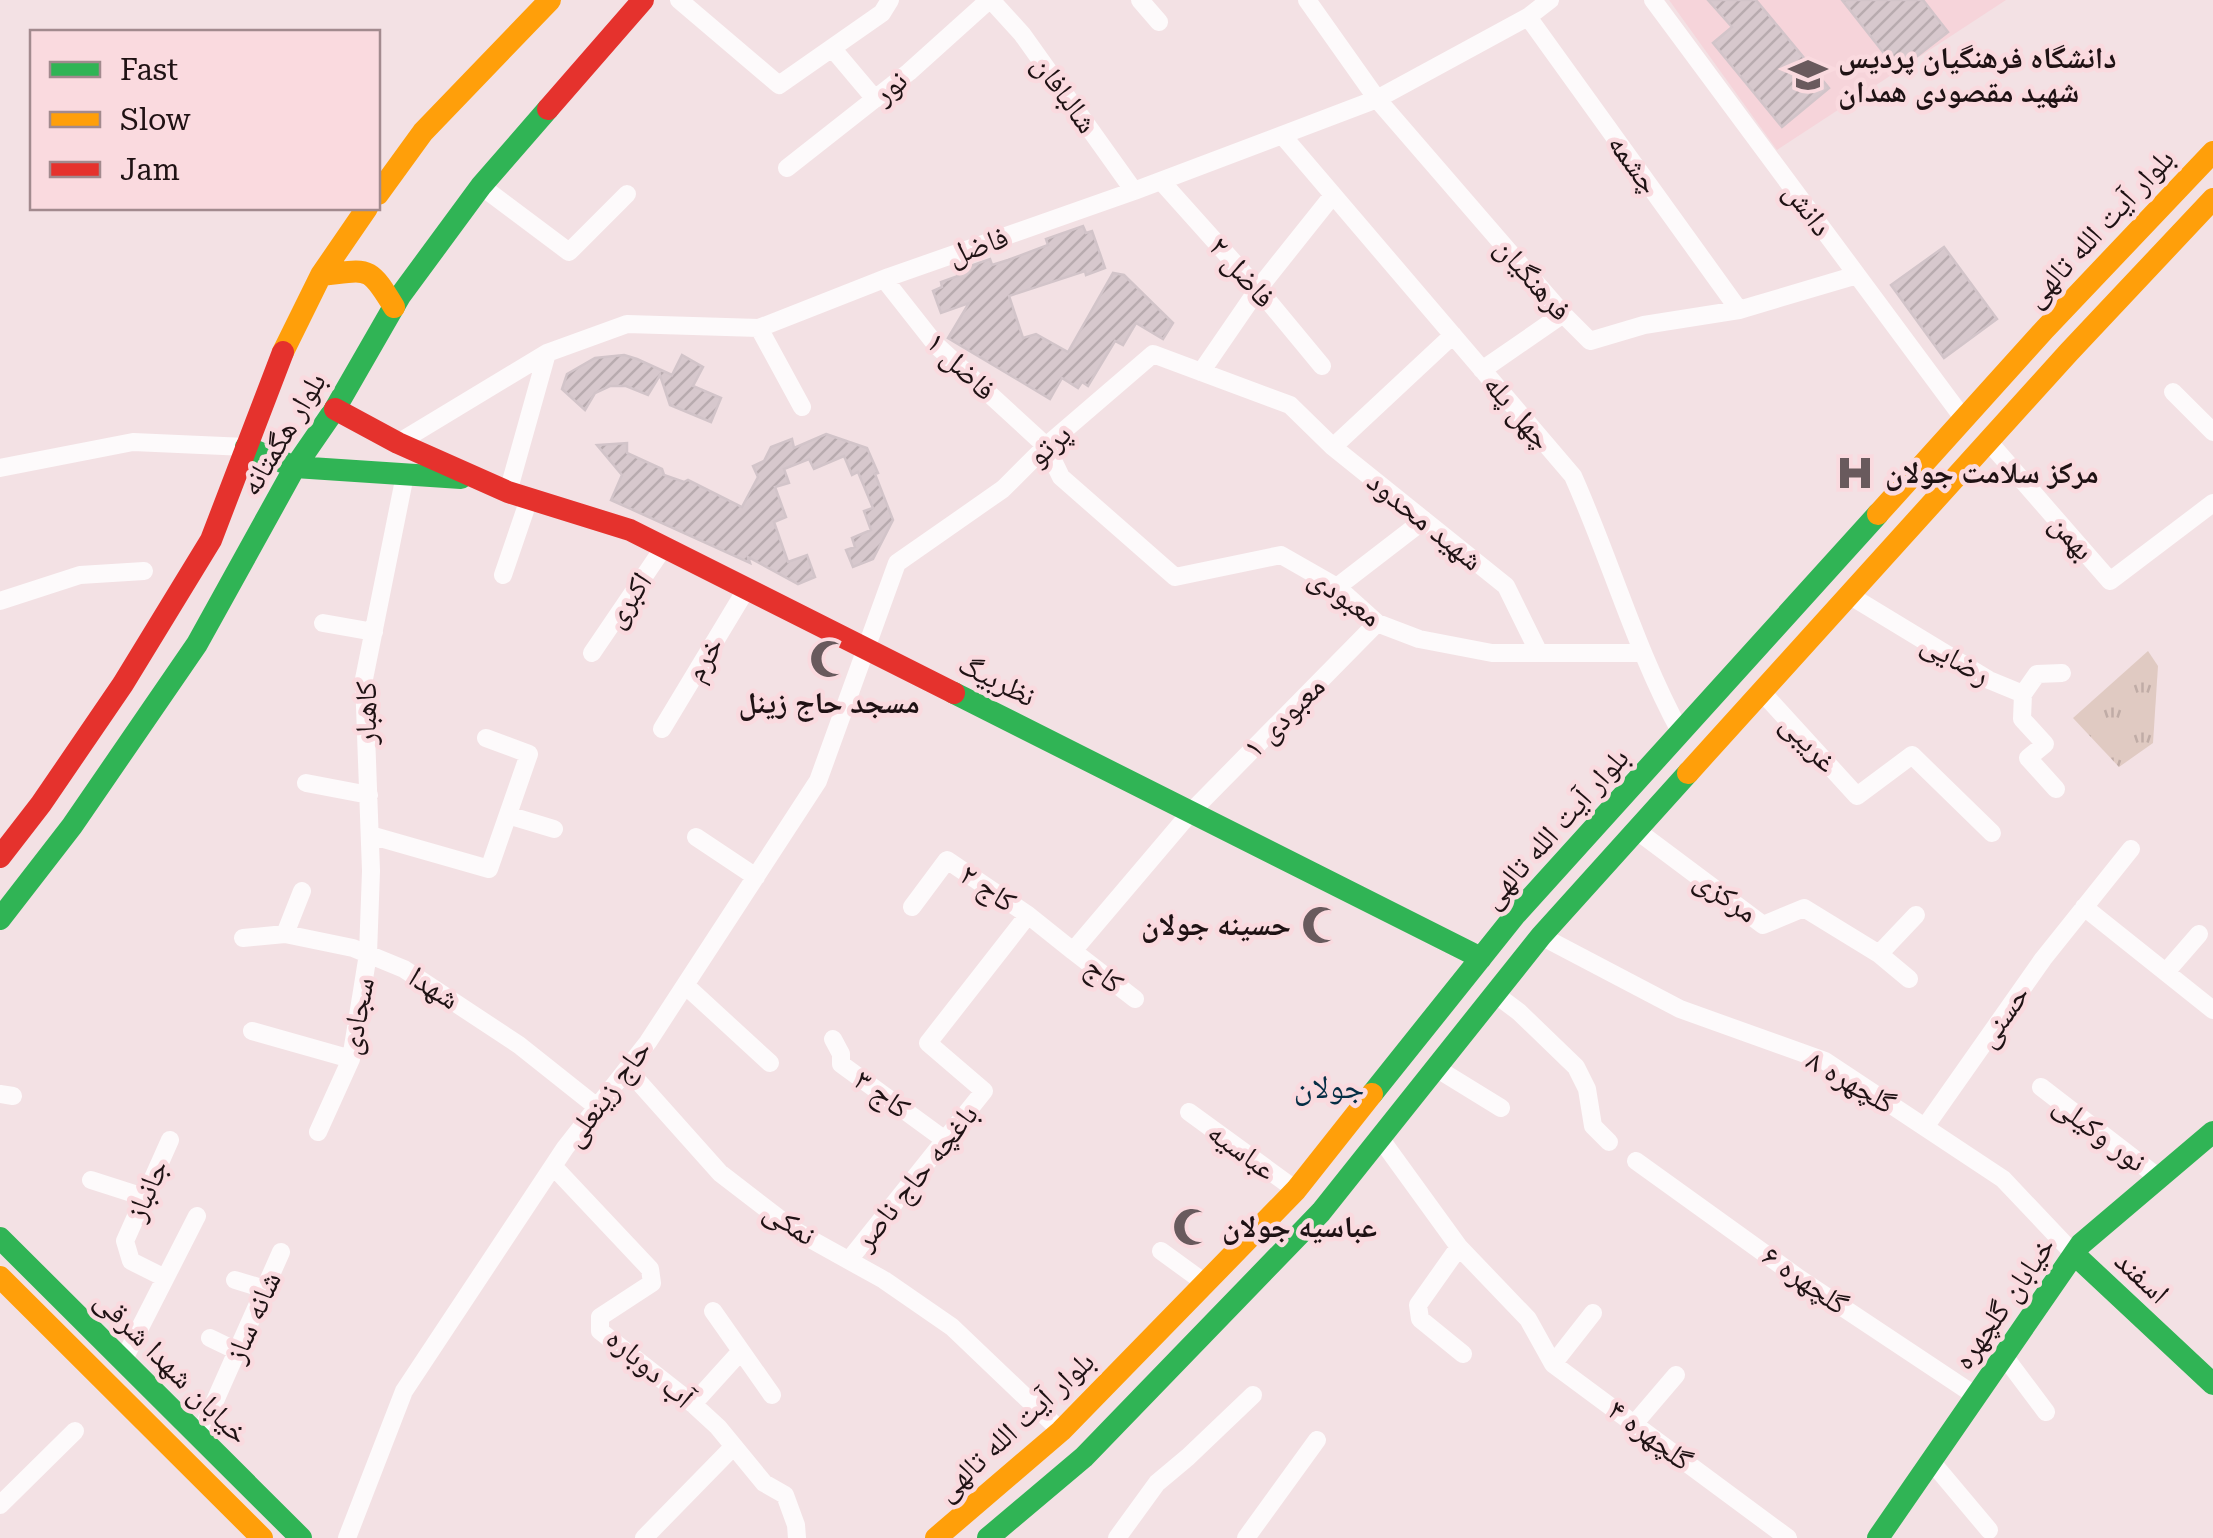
<svg xmlns="http://www.w3.org/2000/svg" width="2213" height="1538" viewBox="0 0 2213 1538" font-family="'Roboto Serif','Noto Naskh Arabic',serif">
<style>
.built{fill:#f6d4da}
.grass{fill:url(#grass-tufts)}
.building{fill:url(#building-hatch);stroke:#d2c4c9;stroke-width:2.5}
.lines{fill:none;stroke-linecap:round;stroke-linejoin:round}
.street{stroke:#fdfafb;stroke-width:18}
.fast{stroke:#30b455;stroke-width:22}
.slow{stroke:#ff9f0a;stroke-width:22}
.jam{stroke:#e5322d;stroke-width:22}
.labels{text-anchor:middle;stroke-width:9;stroke-linejoin:round;paint-order:stroke}
.poi-label{font-size:30px;font-weight:bold;fill:#1f1214;stroke:#fadadf;text-anchor:start}
.street-label{font-size:30px;fill:#1f1214;stroke:#fadadf}
.neighbourhood-label{font-size:32px;fill:#052e45;stroke:#fadadf}
</style>
<defs>
<pattern id="grass-tufts" width="24" height="20" patternUnits="userSpaceOnUse" patternTransform="scale(2.5)"><rect width="24" height="20" fill="#e0cac2"/><path d="M3 7l-1-3M5 7V3M7 7l1-3M15 17l-1-3M17 17v-4M19 17l1-3" fill="none" stroke="#c0aca6"/></pattern>
<pattern id="building-hatch" width="6" height="6" patternUnits="userSpaceOnUse" patternTransform="scale(2.5)"><rect width="6" height="6" fill="#d7c8cd"/><path d="M-1 1l2-2M0 6l6-6M5 7l2-2" fill="none" stroke="#b8abaf"/></pattern>
</defs>
<rect width="100%" height="100%" fill="#f3e1e4"/>
<path class="built" d="M1669 0H2006L1777 150Z"/>
<path class="grass" d="M2148 651 2158 666 2153 743 2119 767 2073 718Z"/>
<path class="building" d="M1708 0H1756L1829 88 1782 127 1713 43 1732 27Z
M1842 0H1923L1948 32 1898 71Z
M1083 226 1086 233 1092 231 1105 268 1086 275 1085 271 1009 296 1023 338 1036 334 1068 352 1113 273 1124 275 1173 323 1163 339 1136 323 1123 345 1115 341 1088 386 1082 382 1078 388 1062 378 1050 399 948 338 969 303 941 313 933 291 942 287 941 282 958 276 956 271 990 259 992 265 1008 260 1048 245 1046 239Z
M1944 247 1997 319 1944 358 1891 285Z
M624 355 637 359 672 375 682 355 703 367 693 386 721 398 711 422 670 405 660 375 648 395 626 386H610L595 393 585 410 562 389 567 374 595 358Z
M826 434 867 448 878 473 875 474 893 520 873 559 853 567 846 550 855 547 852 538 871 530 864 511 873 508 858 472 852 475 844 456 814 469 809 459 784 469 789 483 775 487 786 517 774 522 788 562 807 555 815 577 798 584 748 557 750 563 611 500 622 475 597 445 627 443V453L662 469 664 475 684 482 688 480 742 507 758 477 753 466 764 461 771 447 792 439 794 448Z"/>
<g class="lines">
<path class="street" d="M679 0 779 85 882 13 890 0
M991 0 1022 34 1134 191
M1140 0 1159 22
M1307 0 1377 99 1563 314 1590 341 1644 325 1739 310 1857 275
M1653 0 1963 418
M1528 17 1739 310
M832 48 875 99
M1282 135 1573 476C1611 561 1636 651 1681 733
M787 168 909 72 989 0
M1161 181 1264 296 1322 366
M481 186 569 252 627 194
M884 279 936 345 1046 446 1061 477 1175 577 1281 555 1337 587 1377 623 1419 639 1492 653H1643
M759 328 802 407
M1482 370 1563 314
M1201 372 1258 289 1333 195
M2173 392 2213 432
M1988 441 2110 581 2213 503
M398 443 547 353 627 324 759 328 889 277 1134 191 1377 99 1528 17 1550 0
M1333 447 1453 335
M0 468 133 442 246 447
M508 492 547 353
M503 575 529 499
M1337 587 1424 520
M1849 595 1989 680 2023 694 2037 674 2062 673
M0 601 80 575 144 571
M323 623 374 632
M592 653 664 547
M1761 691 1857 796 1912 755 1992 833
M2023 694 2022 719 2045 744 2028 758 2056 789
M662 729 747 588
M306 783 369 795
M508 815 554 829
M1636 830 1763 925 1804 908 1879 954 1916 915
M370 835 489 869 529 754 486 738
M696 837 756 877
M912 907 947 860 1028 915
M2084 907 2213 1010
M285 934 302 891
M1541 936 1680 1009 1825 1061 2003 1179 2074 1254
M243 938 285 934 353 948 404 969 519 1045 597 1107
M1073 951 1135 999
M1879 954 1909 979
M2166 972 2199 934
M685 985 770 1063
M1495 994 1519 1012 1576 1067 1587 1089 1593 1126 1609 1142
M252 1031 351 1059
M833 1039 841 1054V1064L945 1140
M1436 1068 1501 1108
M628 1070 720 1173 794 1230 884 1280 952 1327 1061 1431
M2041 1087 2159 1178
M0 1094 13 1096
M1189 1112 1296 1190
M1925 1127 2043 959 2131 849
M318 1132 351 1059 368 954 371 871 364 679 405 475
M1380 1138 1459 1247 1528 1319 1553 1364 1788 1538
M1636 1161 1800 1279 1976 1396
M553 1166 650 1269 652 1283 600 1317V1331L693 1404 718 1427 764 1483 785 1495 796 1525 797 1538
M91 1180 144 1197
M1459 1247 1418 1305 1420 1319 1463 1354
M1161 1251 1205 1283
M849 1260 984 1091 928 1043 1028 915 1073 951 1191 812 1377 623
M165 1278 131 1261 125 1241 170 1140
M235 1280 265 1289
M713 1311 772 1395
M210 1338 237 1351
M2004 1356 2046 1412
M123 1361 197 1216
M1553 1364 1593 1313
M693 1404 741 1351
M1635 1423 1676 1375
M199 1437 281 1252
M1931 1461 1989 1530
M0 1505 75 1431
M347 1538 404 1391 565 1148 648 1042 818 781 897 563 1003 489 1046 446 1153 354 1290 405 1333 447 1506 586 1539 653
M644 1538 733 1447
M1117 1538 1157 1483 1188 1457 1253 1395
M1246 1538 1317 1440"/>
<path class="fast" d="M246 447 295 467 461 478
M954 693 1481 958
M0 919 72 826 197 644 295 467 335 409 400 296 481 186 548 109
M1372 1094 1516 914 1878 514
M0 1238 301 1538
M2074 1254 2213 1384
M988 1538 1084 1457 1321 1212 1541 936 1688 773
M1878 1538 2081 1244 2213 1132"/>
<path class="slow" d="M378 194 423 132 550 0
M321 275C369 270 368 264 394 307
M283 352 321 275 367 208
M1878 514 2045 329 2213 152
M1688 773 2069 352 2213 199
M0 1277 262 1538
M936 1538 1061 1431 1296 1190 1372 1094"/>
<path class="jam" d="M548 109 643 0
M335 409 398 443 508 492 630 530 954 693
M0 857 41 804 123 684 211 540 283 352"/>
</g>
<defs>
<g id="university-bare" transform="scale(3)"><path d="M0-5L7-2L0 1L-7-2ZM-4 1L0 2.5L4 1V4Q0 6-4 4Z" fill="#695a5d" stroke="#fadadf" stroke-width="2.5" paint-order="stroke"/></g>
<g id="hospital-bare" transform="scale(3)"><path d="M-5-5h3v3.5h4V-5h3V5h-3V1.5h-4V5h-3Z" fill="#695a5d" stroke="#fadadf" stroke-width="2.5" paint-order="stroke"/></g>
<g id="mosque-bare" transform="scale(3)"><path d="M3.5-4.9A6 6 0 1 0 3.5 4.9A5 5 0 1 1 3.5-4.9Z" fill="#695a5d" stroke="#fadadf" stroke-width="2.5" paint-order="stroke"/></g>
</defs>
<g fill-rule="evenodd">
<use href="#university-bare" x="1808" y="75"/>
<use href="#hospital-bare" x="1855" y="473"/>
<use href="#mosque-bare" x="829" y="659"/>
<use href="#mosque-bare" x="1321" y="925"/>
<use href="#mosque-bare" x="1192" y="1227"/>
</g>
<g class="labels">
<g class="poi-label">
<text x="1838" y="68">دانشگاه فرهنگیان پردیس<tspan x="1838" dy="34">شهید مقصودی همدان</tspan></text>
<text x="1885" y="483">مرکز سلامت جولان</text>
<text x="829" y="713" text-anchor="middle">مسجد حاج زینل</text>
<text x="1291" y="935" text-anchor="end">حسینه جولان</text>
<text x="1222" y="1237">عباسیه جولان</text>
</g>
<g class="street-label">
<text transform="translate(890 87) rotate(-39)" y="10">نور</text>
<text transform="translate(1065 94) rotate(54)" y="10">شالبافان</text>
<text transform="translate(1634 164) rotate(54)" y="10">چشمه</text>
<text transform="translate(1808 209) rotate(53)" y="10">دانش</text>
<text transform="translate(2099 228) rotate(-47)" y="10">بلوار آیت الله تالهی</text>
<text transform="translate(978 246) rotate(-19)" y="10">فاضل</text>
<text transform="translate(1242 272) rotate(49)" y="10">فاضل ۲</text>
<text transform="translate(1533 279) rotate(49)" y="10">فرهنگیان</text>
<text transform="translate(961 366) rotate(44)" y="10">فاضل ۱</text>
<text transform="translate(1518 412) rotate(50)" y="10">چهل پله</text>
<text transform="translate(283 434) rotate(-59)" y="10">بلوار هگمتانه</text>
<text transform="translate(1049 445) rotate(-42)" y="10">پرتو</text>
<text transform="translate(1425 521) rotate(39)" y="10">شهید محدود</text>
<text transform="translate(2072 537) rotate(49)" y="10">بهمن</text>
<text transform="translate(1345 597) rotate(35)" y="10">معبودی</text>
<text transform="translate(628 600) rotate(-56)" y="10">اکبری</text>
<text transform="translate(704 659) rotate(-59)" y="10">خرم</text>
<text transform="translate(1956 659) rotate(30)" y="10">رضایی</text>
<text transform="translate(997 680) rotate(27)" y="10">نظربیگ</text>
<text transform="translate(366 713) rotate(-90)" y="10">کاهبار</text>
<text transform="translate(1284 717) rotate(-45)" y="10">معبودی ۱</text>
<text transform="translate(1809 743) rotate(47)" y="10">غریبی</text>
<text transform="translate(1555 828) rotate(-48)" y="10">بلوار آیت الله تالهی</text>
<text transform="translate(988 888) rotate(34)" y="10">کاج ۲</text>
<text transform="translate(1726 896) rotate(35)" y="10">مرکزی</text>
<text transform="translate(1104 975) rotate(38)" y="10">کاج</text>
<text transform="translate(434 988) rotate(32)" y="10">شهدا</text>
<text transform="translate(357 1016) rotate(-79)" y="10">سجادی</text>
<text transform="translate(2003 1016) rotate(-55)" y="10">حسنی</text>
<text transform="translate(1851 1082) rotate(30)" y="10">گلچهره ۸</text>
<text transform="translate(607 1093) rotate(-53)" y="10">حاج زینعلی</text>
<text transform="translate(882 1094) rotate(36)" y="10">کاج ۳</text>
<text transform="translate(2100 1133) rotate(37)" y="10">نور وکیلی</text>
<text transform="translate(1242 1151) rotate(36)" y="10">عباسیه</text>
<text transform="translate(916 1177) rotate(-51)" y="10">باغچه حاج ناصر</text>
<text transform="translate(147 1190) rotate(-66)" y="10">جانباز</text>
<text transform="translate(790 1223) rotate(34)" y="10">نمکی</text>
<text transform="translate(2142 1277) rotate(43)" y="10">اسفند</text>
<text transform="translate(1805 1280) rotate(35)" y="10">گلچهره ۶</text>
<text transform="translate(2004 1303) rotate(-55)" y="10">خیابان گلچهره</text>
<text transform="translate(253 1317) rotate(-66)" y="10">شانه ساز</text>
<text transform="translate(172 1367) rotate(45)" y="10">خیابان شهدا شرقی</text>
<text transform="translate(650 1368) rotate(41)" y="10">آب دوباره</text>
<text transform="translate(1015 1426) rotate(-43)" y="10">بلوار آیت الله تالهی</text>
<text transform="translate(1650 1435) rotate(37)" y="10">گلچهره ۴</text>
</g>
<g class="neighbourhood-label">
<text x="1329" y="1098">جولان</text>
</g>
</g>
<rect x="30" y="30" width="350" height="180" fill="#fadadf" stroke="#a28a8e" stroke-width="2.5"/>
<rect x="50" y="62" width="50" height="15" fill="#30b455" stroke="#a28a8e" stroke-width="2.5"/>
<text x="120" y="80" font-size="30" fill="#1f1214">Fast</text>
<rect x="50" y="112" width="50" height="15" fill="#ff9f0a" stroke="#a28a8e" stroke-width="2.5"/>
<text x="120" y="130" font-size="30" fill="#1f1214">Slow</text>
<rect x="50" y="162" width="50" height="15" fill="#e5322d" stroke="#a28a8e" stroke-width="2.5"/>
<text x="120" y="180" font-size="30" fill="#1f1214">Jam</text>
</svg>
